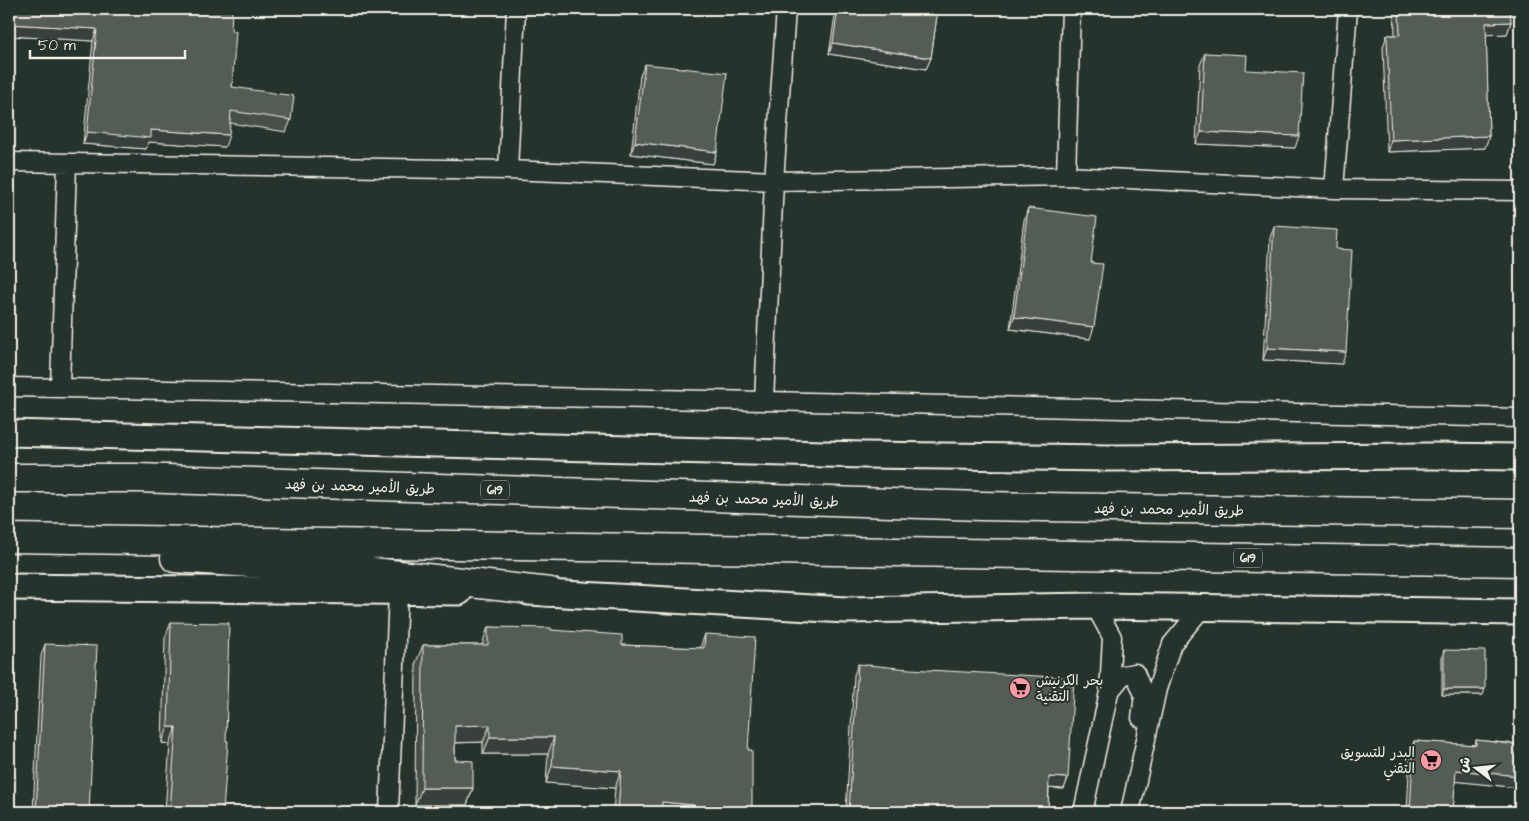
<svg xmlns="http://www.w3.org/2000/svg" width="1529" height="821" viewBox="0 0 1529 821" font-family="'Architects Daughter','Playpen Sans Arabic',sans-serif">
<style>
.lines{fill:none;stroke-linecap:round;stroke-linejoin:round}
.minor-casing{stroke:#f4f1e8;stroke-width:21}
.secondary-casing{stroke:#f4f1e8;stroke-width:29}
.motorway-casing{stroke:#f4f1e8;stroke-width:31}
.minor{stroke:#26332d;stroke-width:18}
.secondary{stroke:#26332d;stroke-width:25}
.motorway{stroke:#26332d;stroke-width:28}
.wall{fill:#474f49;stroke:#f4f1e8}
.shaded-wall{fill:#39403c;stroke:#f4f1e8}
.building{fill:#525c55;stroke:#f4f1e8}
.labels{text-anchor:middle;stroke-width:4;stroke-linejoin:round;paint-order:stroke}
.shield{fill:#26332d;stroke:#b6b8b0;stroke-width:1}
.shield-label{font-size:12px;font-weight:bold;fill:#f4f1e8}
.street-label{font-size:14px;fill:#f4f1e8;stroke:#26332d}
.poi-label{font-size:14px;fill:#f4f1e8;stroke:#26332d;text-anchor:start}
</style>
<rect width="100%" height="100%" fill="#26332d"/>
<filter id="ink" filterUnits="userSpaceOnUse"><feTurbulence type="fractalNoise" baseFrequency=".02" numOctaves="2"/><feDisplacementMap in="SourceGraphic" scale="10" xChannelSelector="R" yChannelSelector="G"/><feConvolveMatrix kernelMatrix="1 2 1 2 8 2 1 2 1" color-interpolation-filters="sRGB"/></filter>
<g filter="url(#ink)">
<g class="lines">
<g class="minor-casing">
<path id="minor" d="M9 162 508 170 774 181 1066 176 1334 189 1520 191
M508 170 516 9
M1066 176 1071 9
M1334 189 1348 9
M9 387 764 401 1520 418
M60 387 67 163
M764 401 774 181 786 9
M1109 692 1123 675 1135 673 1144 695 1141 718
M389 812 398 592
M1083 812 1109 692 1112 637 1095 606
M1130 812 1157 689 1172 644 1203 607"/>
</g>
<g class="secondary-casing">
<path id="secondary" d="M9 433 864 455 1110 458 1431 456 1520 457
M9 587 459 592
M529 592 846 610 1095 606 1520 612"/>
</g>
<g class="motorway-casing">
<path id="motorway" d="M9 478H137L981 506 1520 514
M9 538 1520 562
M175 558 355 570 550 592"/>
</g>
<use href="#minor" class="minor"/>
<use href="#secondary" class="secondary"/>
<use href="#motorway" class="motorway"/>
</g>
<path class="wall" d="M9 9 231 31 232 87 291 120 286 132 230 123 225 147 149 142 146 149 83 144 93 41 9 36Z
M836 9H938L931 58 926 69 829 54Z
M1394 9H1510L1511 22 1507 34H1486L1489 136 1485 148 1387 152 1383 47 1387 35H1395Z
M1205 53 1295 148 1196 144 1200 65Z
M645 64 717 152 713 164 631 154 640 76Z
M1028 208 1091 263 1090 339 1010 329 1024 220Z
M1274 226 1336 249 1342 364 1263 360 1270 238Z
M171 622 223 812H165L170 744 162 743 165 638Z
M488 627 551 630 622 645 700 648 705 634 748 750 752 812H613L615 788 546 783 548 754H483V742L455 743V760L473 788 467 805H415L416 662 423 645H482Z
M45 644 89 812H33L41 656Z
M1444 650 1483 695H1442V656Z
M858 664 1068 778 1064 789 1049 788 1048 812H846L854 675Z
M1520 720V788L1455 781 1453 812H1407L1410 752 1414 741 1475 745 1476 740 1516 744 1518 727Z"/>
<path class="shaded-wall" d="M1016 9H1038V11Z
M1511 22 1507 34 1481 35 1486 23Z
M9 24 97 29 93 41 9 36Z
M833 43 931 58 926 69 829 54Z
M151 130 229 135 225 147 149 142 146 149 83 144 87 132Z
M1201 132 1299 136 1295 148 1196 144Z
M1489 136 1485 148 1387 152 1391 140Z
M635 142 717 152 713 164 631 154Z
M1014 317 1094 327 1090 339 1010 329Z
M1267 348 1346 352 1342 364 1263 360Z
M1444 689H1485L1483 695H1442Z
M490 725 483 742 449 743 455 726Z
M168 727H176L170 744 162 743Z
M490 737H554L548 754H483Z
M552 766 621 771 615 788 546 783Z
M1456 770 1520 776V788L1452 781Z
M1049 777 1068 778 1064 789 1045 788Z
M422 788H473L467 805H415Z
M662 802 694 805 691 812H658Z"/>
<path class="building" d="M9 9H232L231 31H236L232 87 294 96 291 120 231 111 229 135 151 130V138L87 132 97 29 9 24Z
M838 9H938L931 58 833 43Z
M1399 9H1510L1511 22 1486 23 1489 136 1391 140 1387 35H1400Z
M1205 53 1247 55 1246 70 1303 73 1299 136 1201 132Z
M645 64 727 73 717 152 635 142Z
M1028 208 1097 217 1091 263 1103 264 1094 327 1014 317Z
M1274 226 1337 230 1336 249 1352 250 1346 352 1267 348Z
M171 622 229 623 226 741H228L223 812H170L176 727H168Z
M488 627 551 628V630L622 635V645L704 648 705 634 755 637 748 750H752V812H694V805L662 802 661 812H618L621 771 552 766 554 737H490V725L455 726V760L473 761V788H422L423 645H488Z
M45 644 97 646 89 812H36Z
M1444 650 1485 651V689H1444Z
M858 664 909 669 1074 678 1068 778 1049 777 1048 812H849Z
M1520 729V776L1456 770 1453 812H1410L1414 741 1476 745V740L1519 745Z"/>
</g>
<defs>
<g id="supermarket-disc" transform="scale(1.125)"><circle r="9.5" fill="#ff9aa2" stroke="#26332d"/><path d="M-6-5.5h2.5l.6 2H6L4.5 2H-2.5L-4.4-4H-6ZM-1.5 3.2a1.3 1.3 0 1 0 .1 0ZM3 3.2a1.3 1.3 0 1 0 .1 0Z" fill="#111"/></g>
</defs>
<g fill-rule="evenodd">
<use href="#supermarket-disc" x="1020" y="688"/>
<use href="#supermarket-disc" x="1431" y="760"/>
</g>
<g class="labels">
<g class="shield">
<rect x="481" y="480.5" width="28" height="19" rx="4"/>
<rect x="1234" y="548.5" width="28" height="19" rx="4"/>
</g>
<g class="shield-label">
<text x="495" y="494">619</text>
<text x="1248" y="562">619</text>
</g>
<g class="street-label">
<text transform="translate(360 486) rotate(2)" y="5">طريق الأمير محمد بن فهد</text>
<text transform="translate(764 499) rotate(2)" y="5">طريق الأمير محمد بن فهد</text>
<text transform="translate(1169 509) rotate(1)" y="5">طريق الأمير محمد بن فهد</text>
</g>
<g class="poi-label">
<text x="1036" y="685">بحر الكرنيش<tspan x="1036" dy="16">التقنية</tspan></text>
<text x="1415" y="757" text-anchor="end">البدر للتسويق<tspan x="1415" dy="16">التقني</tspan></text>
</g>
</g>
<rect width="1529" height="821" fill="none" stroke="#26332d" stroke-width="30"/>
<rect x="15" y="15" width="1499" height="791" fill="none" stroke="#f4f1e8" stroke-width="2" filter="url(#ink)"/>
<g transform="translate(1476 768) rotate(286)" stroke="#26332d" stroke-width="4" paint-order="stroke">
<path d="M0-4L9 19L0 12L-9 19Z" fill="#f4f1e8"/>
<text y="-8" font-size="14" font-weight="bold" text-anchor="middle" fill="#f4f1e8">ش</text>
</g>
<path d="M30 50v8h155v-8" fill="none" stroke="#f4f1e8" stroke-width="2.5"/>
<text x="38" y="50" font-size="15" fill="#f4f1e8" stroke="#26332d" stroke-width="4" paint-order="stroke">50 m</text>
</svg>
